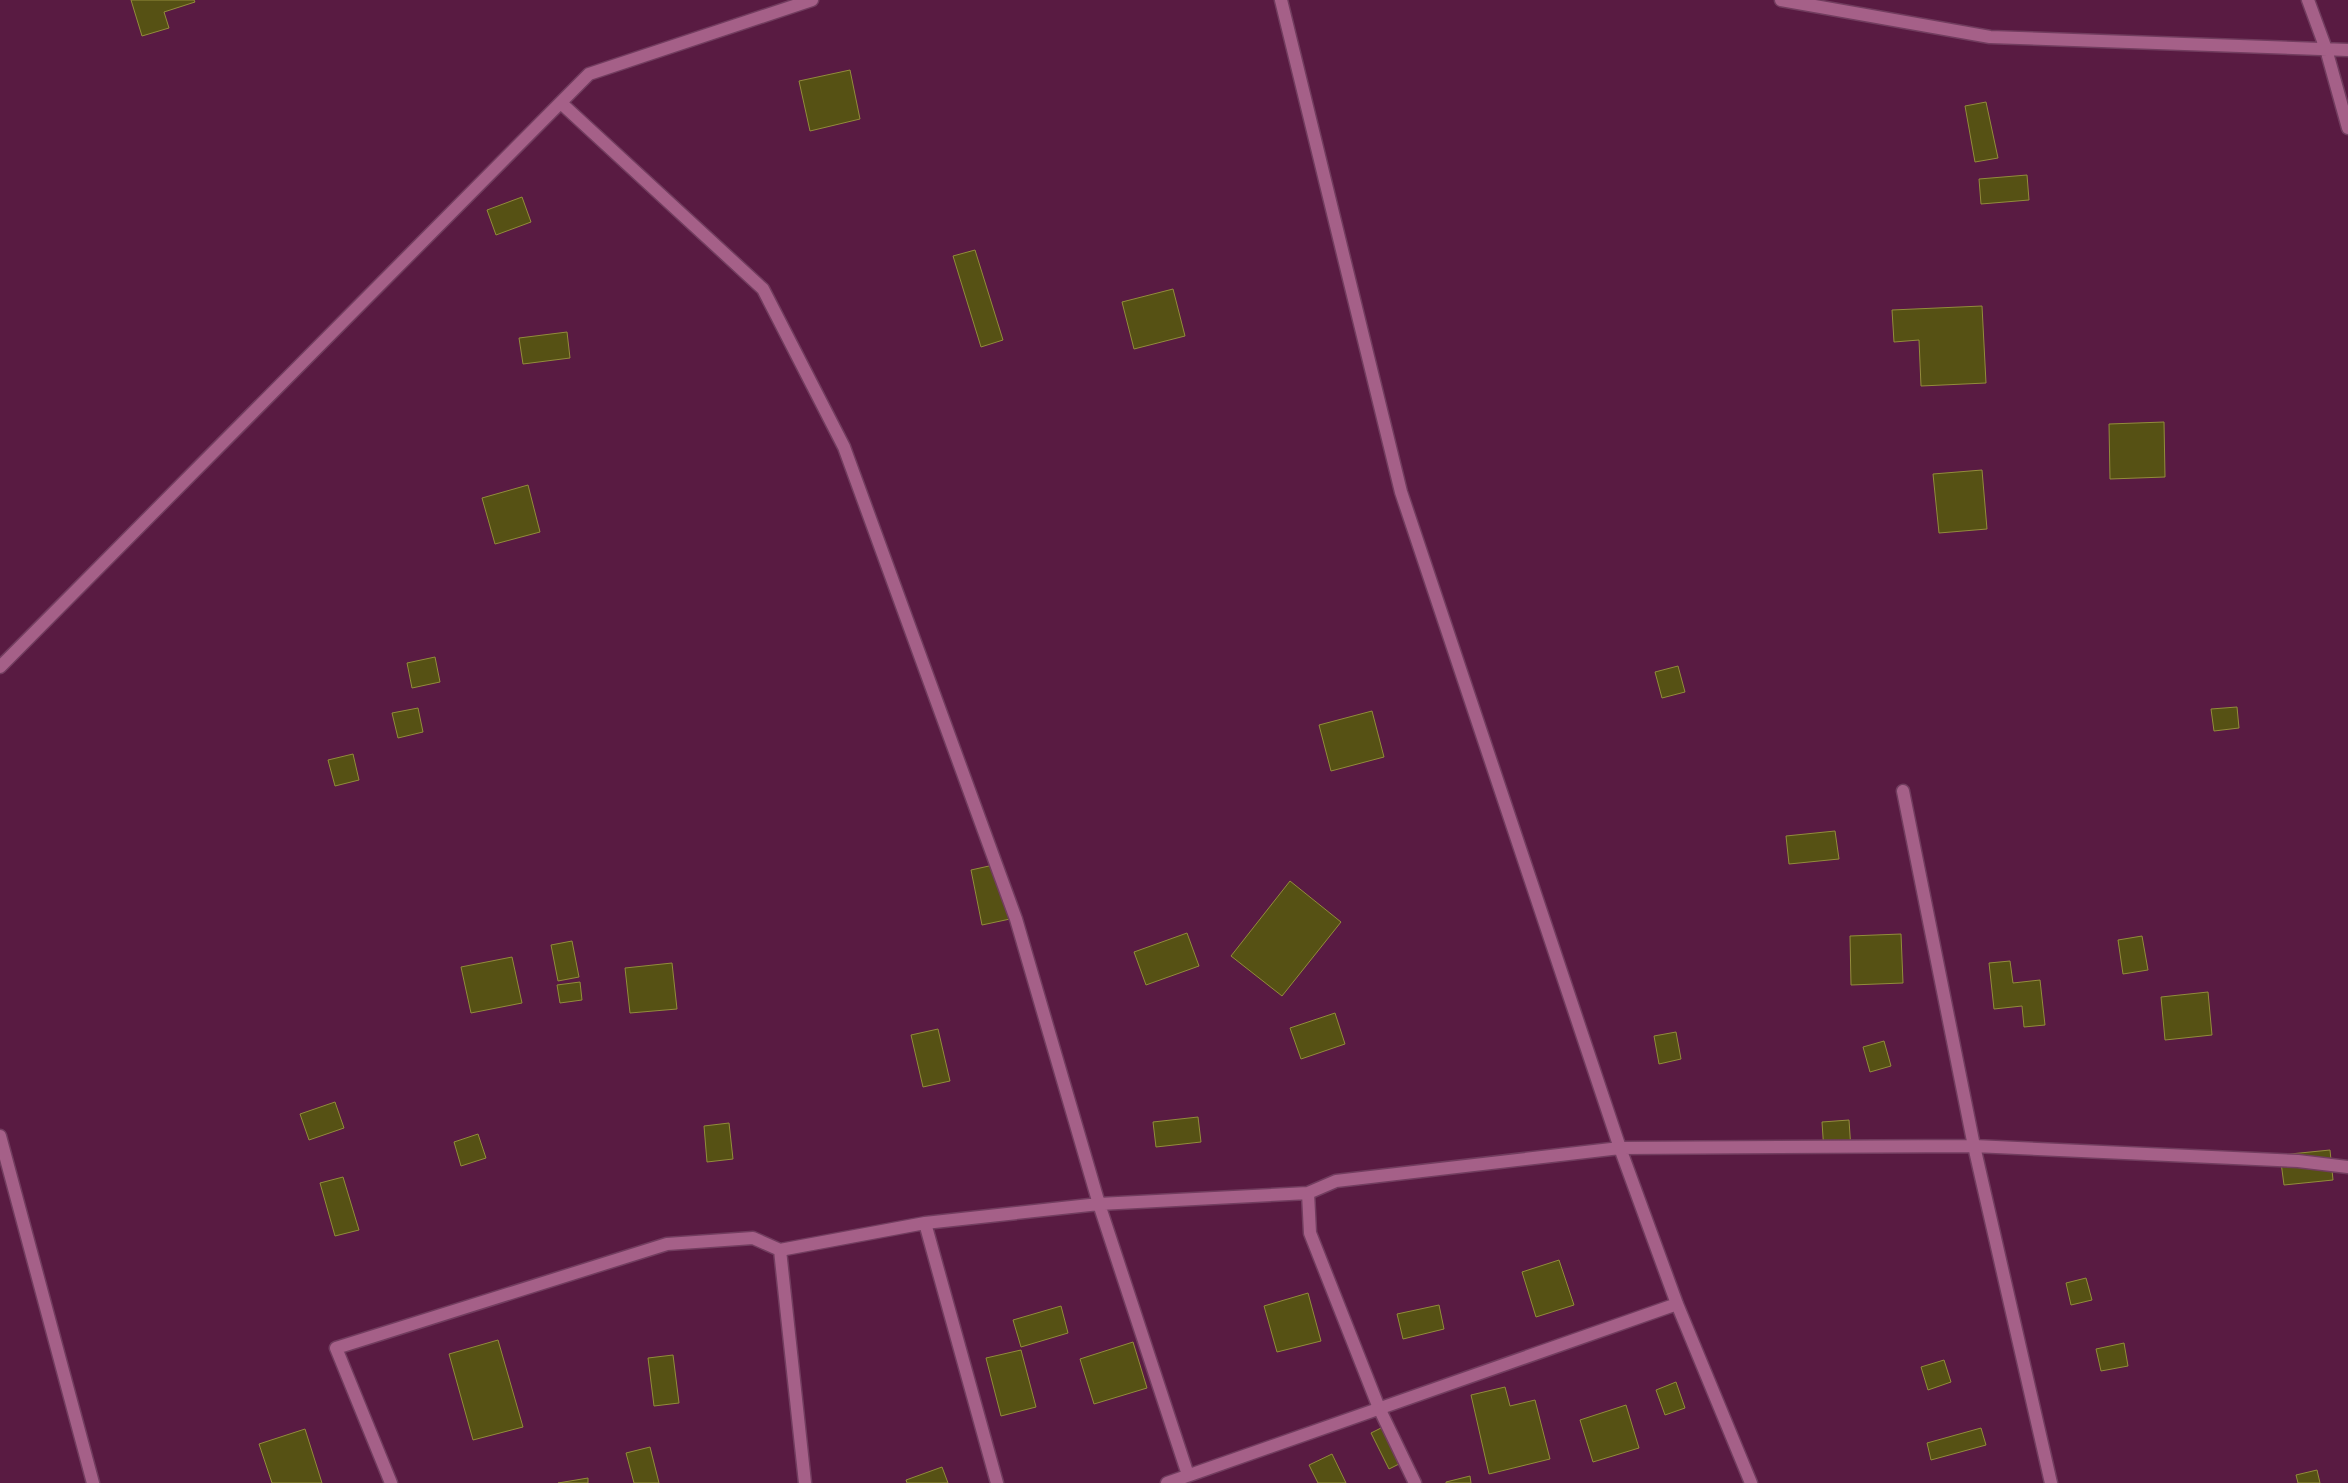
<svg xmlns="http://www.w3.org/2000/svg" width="2348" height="1483" viewBox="0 0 2348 1483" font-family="'Alegreya Sans',sans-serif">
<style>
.building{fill:#565114;stroke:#928c3b}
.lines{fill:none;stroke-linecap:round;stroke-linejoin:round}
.street-casing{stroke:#723d5f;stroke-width:15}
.street{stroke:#a56088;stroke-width:12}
</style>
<rect width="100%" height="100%" fill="#591b42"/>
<path class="building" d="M131 0H194L195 2 164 12 169 28 142 36Z
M850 70 860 119 810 131 799 81Z
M1986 102 1998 158 1975 162 1965 106Z
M2027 175 2029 200 1981 204 1979 179Z
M522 197 531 222 496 235 487 210Z
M975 250 1003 340 981 347 953 256Z
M1173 289 1185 336 1134 349 1122 302Z
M1982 306 1986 383 1921 386 1919 340 1894 342 1892 310Z
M567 332 570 358 523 364 519 338Z
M2164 422 2165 477 2110 479 2109 424Z
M1982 470 1987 529 1939 533 1933 474Z
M528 485 540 532 495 544 482 498Z
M435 657 440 682 412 688 407 663Z
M1678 666 1685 692 1662 698 1655 672Z
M2237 707 2239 728 2214 731 2211 709Z
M418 708 423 732 398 738 392 713Z
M1372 711 1384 757 1331 771 1319 725Z
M353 754 359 780 335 786 328 760Z
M1835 831 1839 859 1789 864 1786 836Z
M998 864 1010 919 982 925 971 870Z
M1290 881 1341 922 1282 996 1231 956Z
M1187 933 1199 966 1146 985 1134 952Z
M1901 934 1903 983 1851 985 1850 936Z
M2142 936 2148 970 2123 974 2118 940Z
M572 941 579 977 558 981 551 945Z
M512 957 522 1003 471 1013 461 967Z
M2010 961 2013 983 2040 980 2045 1025 2024 1027 2022 1006 1994 1009 1989 963Z
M672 963 677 1009 630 1013 625 968Z
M580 982 582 1000 560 1003 557 985Z
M2208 992 2212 1035 2165 1040 2161 997Z
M1335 1013 1345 1044 1301 1059 1290 1028Z
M938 1029 950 1081 923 1087 911 1035Z
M1676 1032 1681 1059 1659 1064 1654 1036Z
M1884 1041 1891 1066 1870 1072 1863 1047Z
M335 1102 344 1128 309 1140 300 1114Z
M1198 1117 1201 1142 1156 1147 1153 1122Z
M1849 1120 1851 1150 1824 1152 1822 1122Z
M729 1123 733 1159 707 1162 704 1126Z
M478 1134 486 1158 461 1166 454 1142Z
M2330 1150 2333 1180 2284 1185 2280 1155Z
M343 1177 359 1230 335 1236 320 1183Z
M1559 1260 1574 1305 1536 1317 1522 1272Z
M2086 1278 2092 1300 2071 1305 2066 1283Z
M1308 1293 1321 1341 1277 1352 1264 1306Z
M1439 1305 1444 1329 1403 1339 1397 1314Z
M1061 1306 1068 1333 1021 1347 1013 1320Z
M498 1340 523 1427 473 1440 449 1354Z
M1133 1342 1147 1388 1094 1404 1080 1359Z
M2124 1343 2128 1366 2101 1371 2096 1349Z
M1021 1350 1036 1407 1001 1416 986 1358Z
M673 1355 679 1403 654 1406 648 1358Z
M1944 1360 1951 1382 1928 1390 1921 1367Z
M1676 1382 1685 1408 1665 1415 1656 1390Z
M1505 1387 1510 1406 1535 1400 1550 1459 1489 1474 1471 1395Z
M1626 1405 1639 1448 1593 1462 1580 1420Z
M1389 1424 1407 1460 1389 1469 1371 1433Z
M1981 1428 1986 1445 1931 1460 1927 1443Z
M305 1429 322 1483H272L259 1444Z
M650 1447 659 1483H634L626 1453Z
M1332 1454 1346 1483H1318L1309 1465Z
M942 1467 948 1483H907L906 1480Z
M2317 1470 2320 1483H2298L2296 1475Z
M1470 1476 1471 1483H1446V1482Z
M588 1478V1483H558Z"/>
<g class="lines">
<g class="street-casing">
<path id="street" d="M1281 0 1401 492 1620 1148 1677 1304 1751 1483
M1781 0 1990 37 2348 50
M2308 0 2326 49 2348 128
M561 103 763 289 844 447 1016 919 1099 1204 1188 1475
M0 667 589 74 812 0
M1903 791 1974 1146 2051 1483
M0 1136 93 1483
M1308 1193 1310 1233 1379 1408 1415 1483
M925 1223 997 1483
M780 1250 805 1483
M391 1483 336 1348 667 1244 753 1238 780 1250 925 1223 1099 1204 1308 1193 1336 1181 1620 1148 1974 1146 2298 1161 2348 1167
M1167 1483 1677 1304"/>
</g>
<use href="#street" class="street"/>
</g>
</svg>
